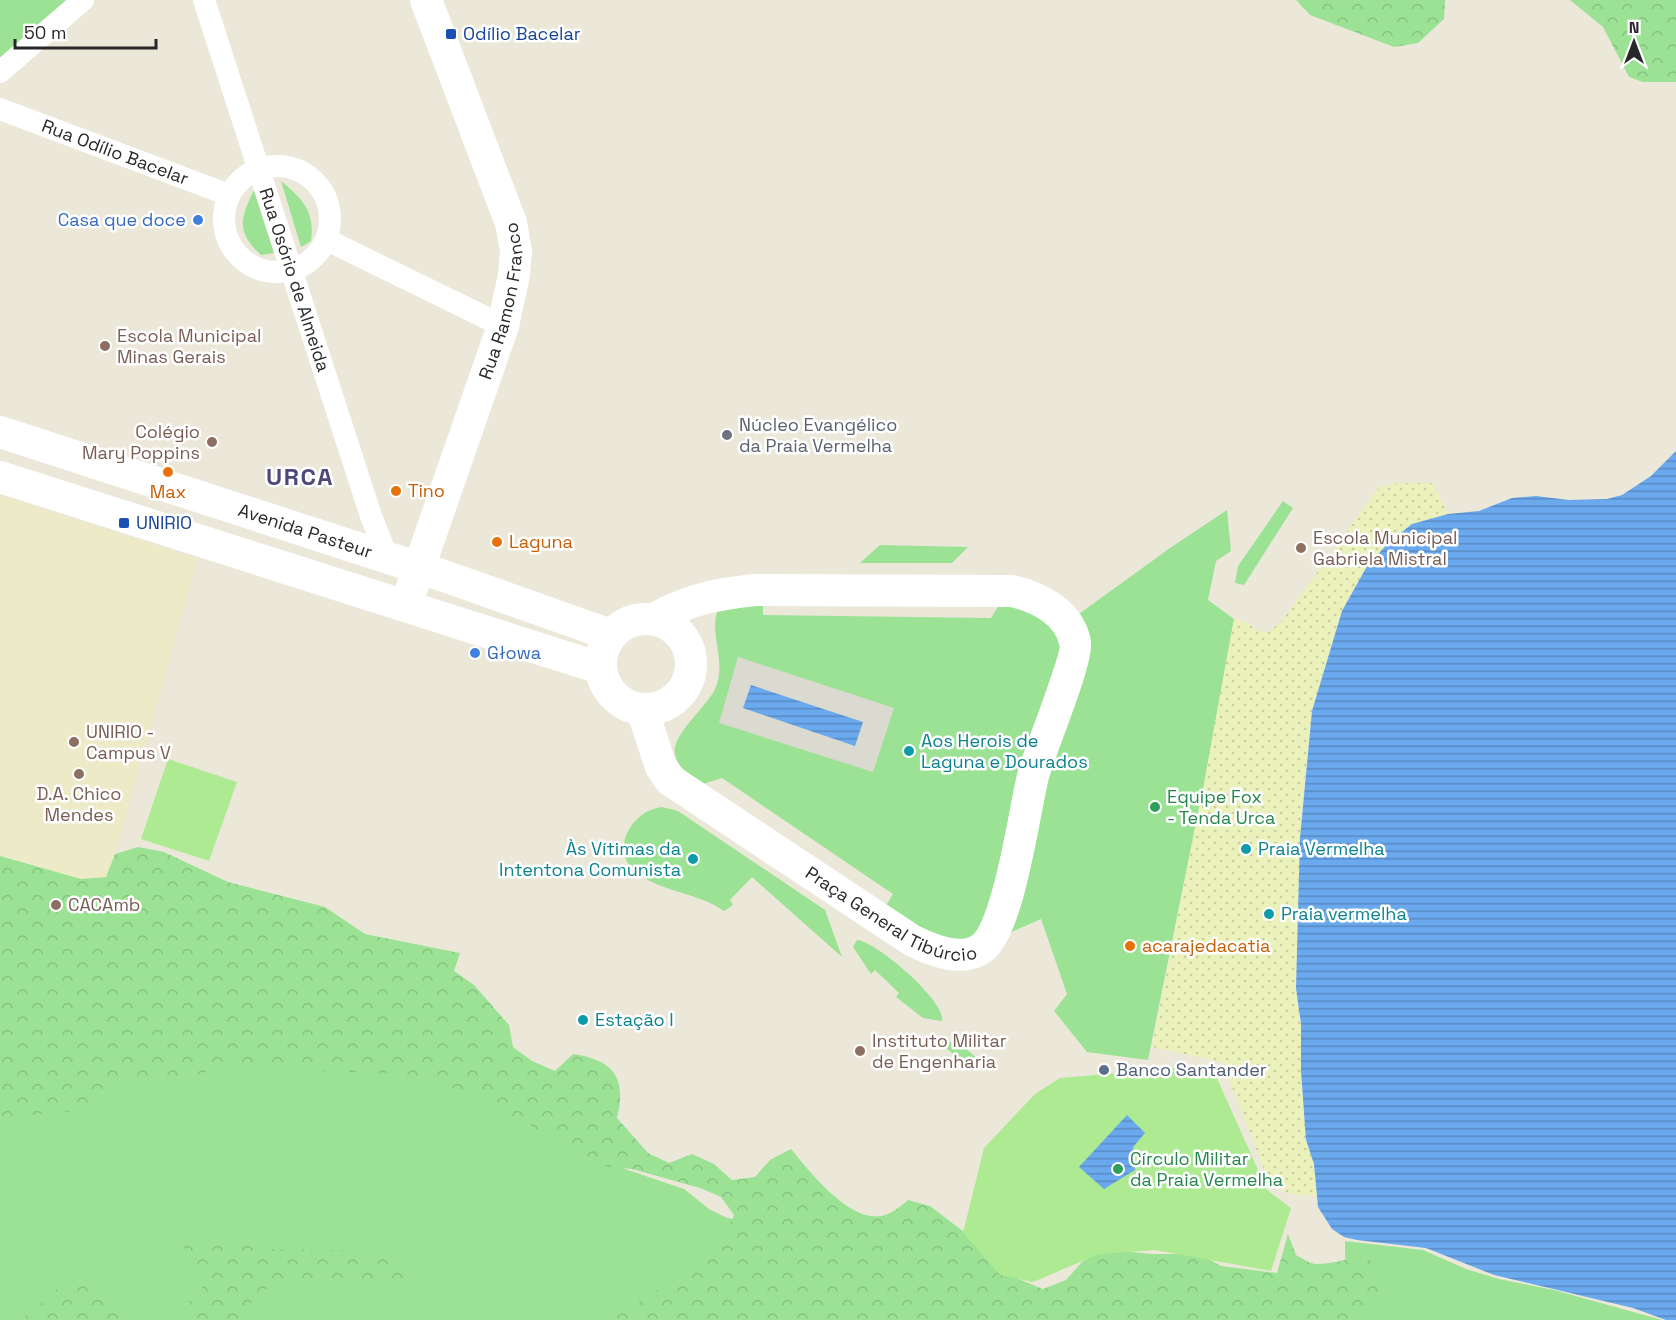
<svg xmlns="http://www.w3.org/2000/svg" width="1676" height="1320" viewBox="0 0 1676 1320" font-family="'Space Grotesk',sans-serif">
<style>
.education{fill:#edeac8}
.grass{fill:#9be295}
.forest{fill:url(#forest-crowns)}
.sand{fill:url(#sand-dots)}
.pitch{fill:#adea91}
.plaza{fill:#dbdad0}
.water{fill:url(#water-rules)}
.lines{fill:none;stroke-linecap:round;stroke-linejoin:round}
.street{stroke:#fff;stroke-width:22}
.secondary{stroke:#fff;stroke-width:32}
.transit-dot{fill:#1a4fb4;stroke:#fff;stroke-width:2}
.shop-dot{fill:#3f7fe0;stroke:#fff;stroke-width:2}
.education-dot{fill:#8d6e63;stroke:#fff;stroke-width:2}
.worship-dot{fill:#6b7280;stroke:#fff;stroke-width:2}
.food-dot{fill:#e8710a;stroke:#fff;stroke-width:2}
.culture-dot{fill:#0f9aa8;stroke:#fff;stroke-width:2}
.leisure-dot{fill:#2e9e5b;stroke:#fff;stroke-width:2}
.service-dot{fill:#5c6f8a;stroke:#fff;stroke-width:2}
.labels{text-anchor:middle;stroke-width:5;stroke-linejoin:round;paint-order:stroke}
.transit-label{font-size:18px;fill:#164399;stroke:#fff;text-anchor:start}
.street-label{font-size:18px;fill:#282828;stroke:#fff}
.shop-label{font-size:18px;fill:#366cbe;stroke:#fff;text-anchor:end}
.education-label{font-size:18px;fill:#785e54;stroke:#fff;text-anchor:start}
.worship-label{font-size:18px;fill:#5b616d;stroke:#fff;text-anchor:start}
.food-label{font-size:18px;fill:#c56008;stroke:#fff;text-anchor:start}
.culture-label{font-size:18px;fill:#0d838f;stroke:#fff;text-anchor:start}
.leisure-label{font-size:18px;fill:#27864d;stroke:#fff;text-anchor:start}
.service-label{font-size:18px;fill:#4e5e75;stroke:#fff;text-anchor:start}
.district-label{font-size:24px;font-weight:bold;letter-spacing:1.5px;fill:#4d4978;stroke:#fff}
</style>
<defs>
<pattern id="forest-crowns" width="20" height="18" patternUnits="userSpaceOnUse" patternTransform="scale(1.5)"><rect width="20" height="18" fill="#9be295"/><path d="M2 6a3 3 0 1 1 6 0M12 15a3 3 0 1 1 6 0" fill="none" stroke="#86c280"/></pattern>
<pattern id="sand-dots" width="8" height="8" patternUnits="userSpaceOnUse" patternTransform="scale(1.5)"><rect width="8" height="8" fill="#ebf1bb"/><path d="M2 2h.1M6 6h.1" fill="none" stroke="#cacfa1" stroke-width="1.8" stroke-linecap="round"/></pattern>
<pattern id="water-rules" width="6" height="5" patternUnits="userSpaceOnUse" patternTransform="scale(1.5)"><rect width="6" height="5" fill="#6ba9ee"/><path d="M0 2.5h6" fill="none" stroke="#588ac1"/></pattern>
</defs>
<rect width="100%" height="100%" fill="#ebe8d9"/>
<path class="education" d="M0 495 198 559 90 944 0 924Z"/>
<path class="grass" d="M0 0H70L0 62Z
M281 181C303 199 315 212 311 241L301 247Z
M254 190 274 253 261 255C236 232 240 219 254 190Z
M1283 501 1293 508 1244 585 1235 583 1238 566Z
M1227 510 1231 551 1216 561 1208 600 1234 619 1202 795 1213 798 1212 805 1200 803 1148 1060 1087 1052 1054 1011 1067 994 1041 919 1009 933 963 962 885 907 893 894 722 778 703 784C692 776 678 769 675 754 671 735 706 708 715 689 728 661 707 633 719 607L763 601V615L991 618 1001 602 1072 619 1170 548Z
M880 545 968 547 952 563H860Z
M662 807 678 811 825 910 842 957 752 877 730 900 733 905 724 911C700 894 665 892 639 875 608 854 629 811 662 807Z
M0 928 305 1010 619 1167 684 1189 709 1209 725 1217 769 1230 987 1320H0Z
M857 940C876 941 947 1002 942 1021L923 1018 896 997 899 993 875 970 871 974 853 947Z
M936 1039 961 1044 981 1062 972 1071Z
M1345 1241 1423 1250 1466 1269 1499 1279 1554 1290 1662 1320H1346Z"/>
<path class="forest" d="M1296 0H1445L1444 19 1418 43 1394 47 1310 15Z
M1570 0H1676V82H1643L1629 77 1603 27Z
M138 847 164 852 228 882 325 907 365 934 460 953 454 971 474 985 509 1025 513 1047 532 1061 555 1071 573 1054C613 1060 627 1077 617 1118L648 1153 669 1163 692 1154 714 1164 732 1180 755 1177 770 1160 791 1149C810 1172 854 1229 888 1214 895 1211 902 1205 908 1200L930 1206 968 1235 999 1271 1043 1289 1066 1280 1082 1262 1103 1249 1151 1254H1200L1221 1266 1277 1273 1288 1234 1296 1255C1302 1258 1311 1265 1318 1264 1358 1263 1371 1238 1387 1293L1372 1311 1357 1320H587L608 1316 631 1306 713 1256 726 1236 734 1215 721 1197 700 1188 632 1169 609 1167 567 1150 529 1124 487 1103 445 1085 398 1073 329 1072 284 1065H237L170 1081 153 1077H129L105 1081 98 1103 78 1111 0 1117V856L81 879 106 877 115 854Z
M205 1238C229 1239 251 1248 275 1249 315 1251 356 1248 397 1254L412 1273C362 1301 328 1278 276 1278L261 1295 243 1309 246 1320H177L187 1304 204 1285 182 1246Z
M78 1285 103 1291 121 1320H18L35 1309 54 1290Z"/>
<path class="sand" d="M1398 483H1433L1448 514 1412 524 1366 568 1342 611 1312 711 1303 794 1296 988 1301 1024V1071L1306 1139 1314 1164 1318 1195C1296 1197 1278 1194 1266 1174L1222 1062 1152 1047 1200 803 1212 805 1213 798 1202 795 1234 619 1250 624 1256 631 1268 632 1282 621 1379 487Z"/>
<path class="pitch" d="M168 759 237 782 209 861 141 839Z
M1211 1065 1267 1190 1291 1208 1271 1271 1155 1250 1099 1254 1033 1282 1000 1275 963 1233 984 1148 1035 1094 1060 1078Z"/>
<path class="plaza" d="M738 657 894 708 873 772 719 723Z"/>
<path class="water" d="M1676 451V1320H1666L1633 1308 1494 1275 1426 1248 1357 1240 1344 1237 1332 1229 1318 1207 1314 1164 1306 1140 1301 1071V1024L1296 988 1300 838 1312 711 1342 611 1366 568 1388 543 1412 524 1448 514 1479 511 1512 498 1536 496 1569 500 1607 499 1622 495 1651 476Z
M751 685 863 722 855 746 743 708Z
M1127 1115 1145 1133 1133 1147 1135 1170 1104 1189 1079 1167Z"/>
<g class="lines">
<g class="street">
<path id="s1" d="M204 0 371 516 388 559"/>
<path d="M0 72 83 0"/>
<path id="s2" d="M0 109 229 195"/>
<circle cx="277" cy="219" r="53"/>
<path d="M327 240 503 326"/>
</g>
<g class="secondary">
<path id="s3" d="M0 432 444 576 611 635"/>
<path d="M0 477 600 668"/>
<path id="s4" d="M406 605 503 326 514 275 516 251 511 223 426 0"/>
<circle cx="646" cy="664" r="45"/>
<path id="s5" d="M642 709 661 767 670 780 913 941C932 950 962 963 982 948 1009 927 1024 813 1033 776 1040 750 1079 657 1075 642 1069 612 1038 597 1012 591L754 590C717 594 687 600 654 619"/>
</g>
</g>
<g class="transit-dot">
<rect x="445" y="28" width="12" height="12" rx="3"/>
<rect x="118" y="517" width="12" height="12" rx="3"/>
</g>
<g class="shop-dot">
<circle cx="198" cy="220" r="6"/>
<circle cx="475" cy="653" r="6"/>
</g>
<g class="education-dot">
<circle cx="105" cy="346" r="6"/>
<circle cx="212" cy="442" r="6"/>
<circle cx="1301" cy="548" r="6"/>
<circle cx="74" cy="742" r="6"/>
<circle cx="79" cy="774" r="6"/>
<circle cx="56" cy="905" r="6"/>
<circle cx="860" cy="1051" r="6"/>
</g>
<circle class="worship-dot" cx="727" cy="435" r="6"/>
<g class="food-dot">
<circle cx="168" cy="472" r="6"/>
<circle cx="396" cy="491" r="6"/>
<circle cx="497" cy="542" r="6"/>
<circle cx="1130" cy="946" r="6"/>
</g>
<g class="culture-dot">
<circle cx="909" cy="751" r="6"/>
<circle cx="1246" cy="849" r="6"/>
<circle cx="693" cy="859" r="6"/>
<circle cx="1269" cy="914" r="6"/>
<circle cx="583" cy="1020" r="6"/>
</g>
<g class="leisure-dot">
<circle cx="1155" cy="807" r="6"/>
<circle cx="1118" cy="1169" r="6"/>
</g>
<circle class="service-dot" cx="1104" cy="1070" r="6"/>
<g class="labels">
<g class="transit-label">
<text x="463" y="40">Odílio Bacelar</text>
<text x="136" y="529">UNIRIO</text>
</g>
<g class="street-label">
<text dy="6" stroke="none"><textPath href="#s2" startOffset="123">Rua Odílio Bacelar</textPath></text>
<text dy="6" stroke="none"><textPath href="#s1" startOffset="294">Rua Osório de Almeida</textPath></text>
<text dy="6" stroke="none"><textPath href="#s4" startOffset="320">Rua Ramon Franco</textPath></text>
<text dy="6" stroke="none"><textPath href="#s3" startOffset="321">Avenida Pasteur</textPath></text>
<text dy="6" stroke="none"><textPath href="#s5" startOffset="338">Praça General Tibúrcio</textPath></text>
</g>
<g class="shop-label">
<text x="186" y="226">Casa que doce</text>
<text x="487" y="659" text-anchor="start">Głowa</text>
</g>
<g class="education-label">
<text x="117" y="342">Escola Municipal<tspan x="117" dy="21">Minas Gerais</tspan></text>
<text x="200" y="438" text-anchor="end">Colégio<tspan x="200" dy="21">Mary Poppins</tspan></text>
<text x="1313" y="544">Escola Municipal<tspan x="1313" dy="21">Gabriela Mistral</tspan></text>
<text x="86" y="738">UNIRIO -<tspan x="86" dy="21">Campus V</tspan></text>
<text x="79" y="800" text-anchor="middle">D.A. Chico<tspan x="79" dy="21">Mendes</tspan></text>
<text x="68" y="911">CACAmb</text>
<text x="872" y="1047">Instituto Militar<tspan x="872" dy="21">de Engenharia</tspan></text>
</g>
<g class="worship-label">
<text x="739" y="431">Núcleo Evangélico<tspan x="739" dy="21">da Praia Vermelha</tspan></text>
</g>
<g class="food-label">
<text x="408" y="497">Tino</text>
<text x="168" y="498" text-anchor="middle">Max</text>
<text x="509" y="548">Laguna</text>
<text x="1142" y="952">acarajedacatia</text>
</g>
<g class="culture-label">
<text x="921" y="747">Aos Herois de<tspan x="921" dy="21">Laguna e Dourados</tspan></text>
<text x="681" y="855" text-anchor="end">Às Vítimas da<tspan x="681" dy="21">Intentona Comunista</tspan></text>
<text x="1258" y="855">Praia Vermelha</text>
<text x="1281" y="920">Praia vermelha</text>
<text x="595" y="1026">Estação I</text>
</g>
<g class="leisure-label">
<text x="1167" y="803">Equipe Fox<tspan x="1167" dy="21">- Tenda Urca</tspan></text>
<text x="1130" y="1165">Círculo Militar<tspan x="1130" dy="21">da Praia Vermelha</tspan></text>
</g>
<g class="service-label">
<text x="1116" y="1076">Banco Santander</text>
</g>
<g class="district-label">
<text x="300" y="485">URCA</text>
</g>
</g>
<g transform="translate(1634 42)" stroke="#ffffff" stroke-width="4.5" paint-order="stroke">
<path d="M0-4.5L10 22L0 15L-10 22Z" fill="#282828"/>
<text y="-9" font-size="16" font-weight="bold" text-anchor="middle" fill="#282828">N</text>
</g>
<path d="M15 39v9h141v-9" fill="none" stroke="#282828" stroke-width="3"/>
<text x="24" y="39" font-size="18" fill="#282828" stroke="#ffffff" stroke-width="4.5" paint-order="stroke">50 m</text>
</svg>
